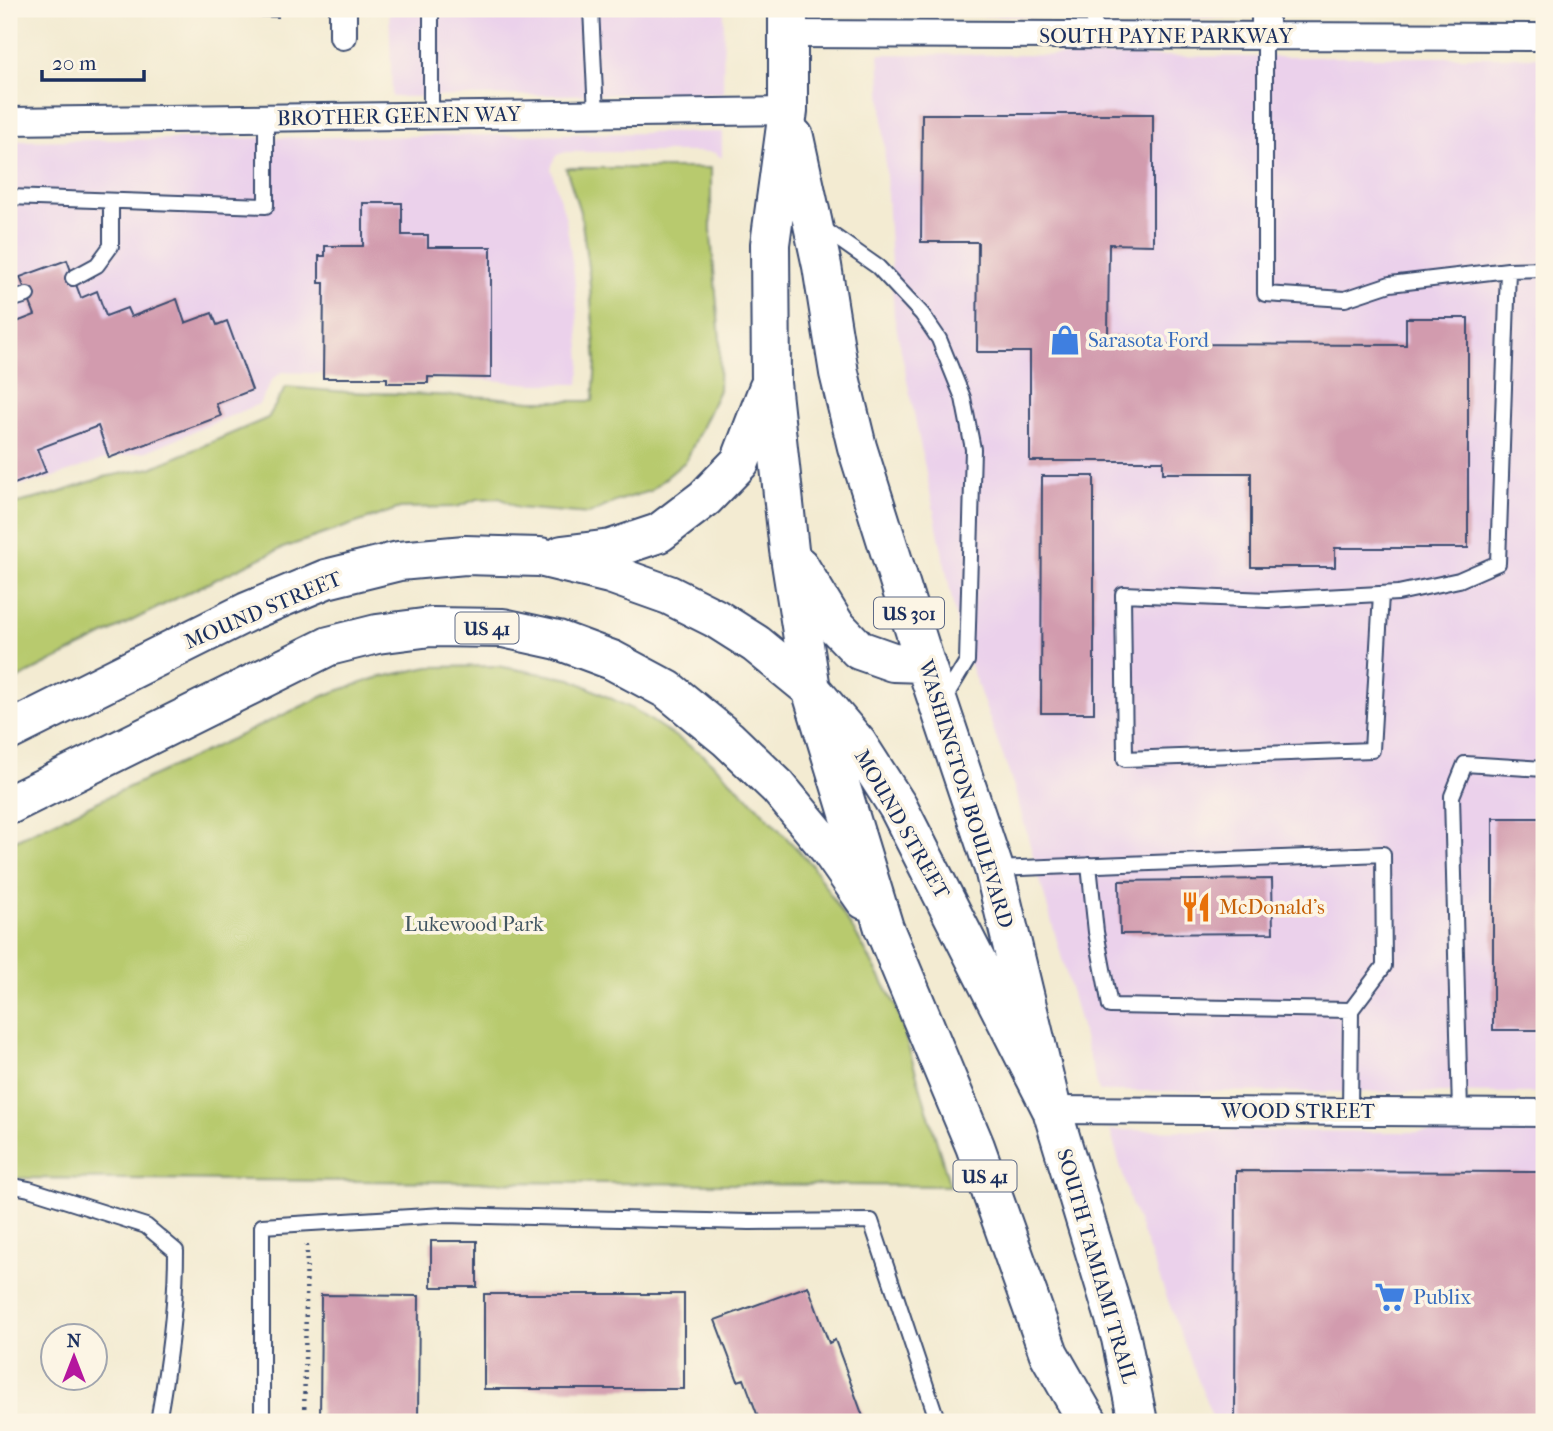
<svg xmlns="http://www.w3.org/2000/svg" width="1553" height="1431" viewBox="0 0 1553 1431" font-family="'IM FELL French Canon',serif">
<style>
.built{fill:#ebd1eb}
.green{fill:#b8ca6e;stroke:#6a7c66;stroke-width:2}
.building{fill:#d29bae}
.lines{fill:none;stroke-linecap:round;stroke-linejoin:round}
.lane-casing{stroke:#3b4b6f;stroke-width:18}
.street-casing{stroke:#3b4b6f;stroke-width:30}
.primary-casing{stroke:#3b4b6f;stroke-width:42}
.path{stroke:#3b4b6f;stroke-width:4.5;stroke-dasharray:2 5;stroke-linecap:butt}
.lane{stroke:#fff;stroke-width:14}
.street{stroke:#fff;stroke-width:26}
.primary{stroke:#fff;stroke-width:38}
.labels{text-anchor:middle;stroke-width:7;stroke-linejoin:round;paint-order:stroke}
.shield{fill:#fcf5e5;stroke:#5e6a86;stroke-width:2}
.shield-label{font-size:19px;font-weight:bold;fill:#1b2f5e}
.street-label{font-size:21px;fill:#1b2f5e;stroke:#fcf5e5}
.shop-label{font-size:21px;fill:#366cbe;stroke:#fcf5e5;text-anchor:start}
.food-label{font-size:21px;fill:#c56008;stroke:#fcf5e5;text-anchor:start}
.park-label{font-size:21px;fill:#425662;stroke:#fcf5e5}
</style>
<rect width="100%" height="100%" fill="#fcf5e5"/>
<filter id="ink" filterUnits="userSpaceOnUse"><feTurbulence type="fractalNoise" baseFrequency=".0143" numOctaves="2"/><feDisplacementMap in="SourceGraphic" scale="14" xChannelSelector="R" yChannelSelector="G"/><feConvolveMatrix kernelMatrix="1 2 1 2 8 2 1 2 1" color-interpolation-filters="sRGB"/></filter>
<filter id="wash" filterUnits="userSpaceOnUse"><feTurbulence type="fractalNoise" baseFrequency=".00686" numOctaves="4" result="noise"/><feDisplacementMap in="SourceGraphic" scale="28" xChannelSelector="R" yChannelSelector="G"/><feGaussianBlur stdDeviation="1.57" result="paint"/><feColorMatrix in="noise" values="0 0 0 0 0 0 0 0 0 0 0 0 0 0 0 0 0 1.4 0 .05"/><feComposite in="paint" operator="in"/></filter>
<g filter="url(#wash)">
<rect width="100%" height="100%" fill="#f3ebd2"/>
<path class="built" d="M389 9H724L723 93 392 97Z
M877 9H1248V18L877 15Z
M879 54 1282 57H1544V1093L1099 1091 1013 784 959 634 894 316Z
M722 132V158L715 153 711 152H566L557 155 554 159 551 169 566 219 574 275 581 361 579 384H532L491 380 282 372 273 379 259 404 147 451 102 460 51 478 9 488V141Z
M1110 1130 1544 1133V1422H1214L1131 1203Z"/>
<path class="green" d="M566 168H711V235L720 340 719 390 686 461 650 491 617 501 589 514 518 508 500 498 477 499 457 507 400 508 280 549 179 597 9 683V505L55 494 104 477 151 468 268 418 286 387 346 392 490 397 531 401H593L596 361 589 274 581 215Z
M497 666 571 679 635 710 705 756 756 805 811 864 860 941 896 1006 950 1186 9 1178V843L328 694 377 678 429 667Z"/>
<g id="blocks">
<path class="building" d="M225 9H278V17L225 15Z
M922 114H1153V245L1109 244 1108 336H1153V344L1406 345V318H1468V548H1335V567H1251V473H1163V461H1030V352H977L978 242H921Z
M363 203H402V235H428V247H491V378L428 377V383H387V378H323L324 283H319V256H325V246H363Z
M67 260 81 298 97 291 106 316 127 308 131 317 177 299 185 323 212 313 217 325 227 321 252 390 216 404 221 416 109 458 98 426 37 449 46 472 9 486V325L35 315 20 277Z
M1042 476H1094V713H1041Z
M1493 818H1544V1030H1493Z
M1272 879 1273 933 1120 934 1119 881Z
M1236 1171 1544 1172V1422H1235Z
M431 1241H477V1287H431Z
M808 1286 829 1343 835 1340 865 1422H760L744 1379 738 1381 715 1320Z
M484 1294H684V1389H484Z
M321 1295 419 1296 418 1422H320Z"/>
</g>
</g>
<g filter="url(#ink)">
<use href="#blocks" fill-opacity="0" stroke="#3b4b6f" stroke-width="2"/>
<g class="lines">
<g class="lane-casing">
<path id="lane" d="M431 9V116
M591 9 596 114
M1094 9V36
M1265 37V294L1345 299 1390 284 1508 270
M9 197 266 206V118
M821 227 878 267 922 314 939 339 963 398 973 449 967 661 944 699
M73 278 97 265 111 246V201
M9 294 17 298 27 295
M1381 594 1372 750 1125 759 1123 594 1268 600 1398 593 1459 580 1498 563 1508 270 1544 269
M995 869 1383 854 1384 966 1351 1010 1110 1006 1096 932 1089 865
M1350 1112 1351 1010
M1460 1112 1452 796 1465 764 1544 769
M9 1185 29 1189 146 1226 176 1251C176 1309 168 1365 158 1422
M262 1422V1226L444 1215 750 1222 871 1221 938 1422"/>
</g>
<g class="street-casing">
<path id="street" d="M788 34 1544 37
M343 36V9
M1265 37V9
M9 121 788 111
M1052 1110 1544 1113"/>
</g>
<g class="primary-casing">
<path id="primary" d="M788 9V111L770 244 771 383 789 550 811 689 884 928 975 1146 1049 1354 1088 1422
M794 137 822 266 839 373 857 447 925 663 994 869 1052 1110 1121 1338 1138 1422
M562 555 611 549 659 533 705 498 740 462 768 389
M799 566 835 625 859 650 893 662 925 663
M9 731 247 612 326 579 399 561 465 555 540 557 610 574 669 595 715 618 756 644 811 689 857 743 898 807 1052 1110
M9 805 329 646 377 634 431 627 503 628 558 640 612 660 668 690 728 739 778 787 830 850 865 900"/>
</g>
<path class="path" d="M304 1422 307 1245"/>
<use href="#lane" class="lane"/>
<use href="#street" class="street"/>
<use href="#primary" class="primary"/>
</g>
</g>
<defs>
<g id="shop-bare" transform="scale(2.415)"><path d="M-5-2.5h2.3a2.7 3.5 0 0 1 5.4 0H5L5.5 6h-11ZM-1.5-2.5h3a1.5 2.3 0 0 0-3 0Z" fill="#3f7fe0" stroke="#fcf5e5" stroke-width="2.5" paint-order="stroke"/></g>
<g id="restaurant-bare" transform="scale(2.415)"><path d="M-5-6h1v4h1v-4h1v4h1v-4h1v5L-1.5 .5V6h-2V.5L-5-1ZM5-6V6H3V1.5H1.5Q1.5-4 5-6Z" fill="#e8710a" stroke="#fcf5e5" stroke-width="2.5" paint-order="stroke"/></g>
<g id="supermarket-bare" transform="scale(2.415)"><path d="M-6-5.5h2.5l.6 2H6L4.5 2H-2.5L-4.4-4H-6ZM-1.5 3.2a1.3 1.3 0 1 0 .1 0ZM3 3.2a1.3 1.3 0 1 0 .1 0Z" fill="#3f7fe0" stroke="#fcf5e5" stroke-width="2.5" paint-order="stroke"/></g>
</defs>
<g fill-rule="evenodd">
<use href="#shop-bare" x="1065" y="340"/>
<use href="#restaurant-bare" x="1196" y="907"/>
<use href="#supermarket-bare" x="1390" y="1297"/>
</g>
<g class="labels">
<g class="shield">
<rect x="874" y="597.5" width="70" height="31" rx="5"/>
<rect x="455.5" y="612.5" width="63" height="31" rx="5"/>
<rect x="953.5" y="1160.5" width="63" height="31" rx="5"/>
</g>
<g class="shield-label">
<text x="909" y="620">US 301</text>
<text x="487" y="635">US 41</text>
<text x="985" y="1183">US 41</text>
</g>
<g class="street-label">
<text x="1166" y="43">SOUTH PAYNE PARKWAY</text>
<text transform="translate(399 116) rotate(-1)" y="7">BROTHER GEENEN WAY</text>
<text transform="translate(263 610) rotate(-23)" y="7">MOUND STREET</text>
<text transform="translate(966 794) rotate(73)" y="7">WASHINGTON BOULEVARD</text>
<text transform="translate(902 824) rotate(60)" y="7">MOUND STREET</text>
<text x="1298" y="1118">WOOD STREET</text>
<text transform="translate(1097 1266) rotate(74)" y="7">SOUTH TAMIAMI TRAIL</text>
</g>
<g class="shop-label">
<text x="1088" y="347">Sarasota Ford</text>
<text x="1413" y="1304">Publix</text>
</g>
<g class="food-label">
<text x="1219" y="914">McDonald's</text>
</g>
<g class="park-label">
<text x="474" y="931">Lukewood Park</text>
</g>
</g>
<rect width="1553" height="1431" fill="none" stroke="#fcf5e5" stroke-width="35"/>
<g transform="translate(74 1357)"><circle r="33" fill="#fcf5e5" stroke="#a2a6af" stroke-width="2"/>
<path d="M0-5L12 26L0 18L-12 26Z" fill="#b5179e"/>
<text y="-10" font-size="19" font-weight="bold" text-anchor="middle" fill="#1b2f5e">N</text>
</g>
<path d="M42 70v10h102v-10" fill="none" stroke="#1b2f5e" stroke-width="3.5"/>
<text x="52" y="70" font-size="21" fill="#1b2f5e" stroke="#fcf5e5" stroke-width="5" paint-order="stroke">20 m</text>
</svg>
